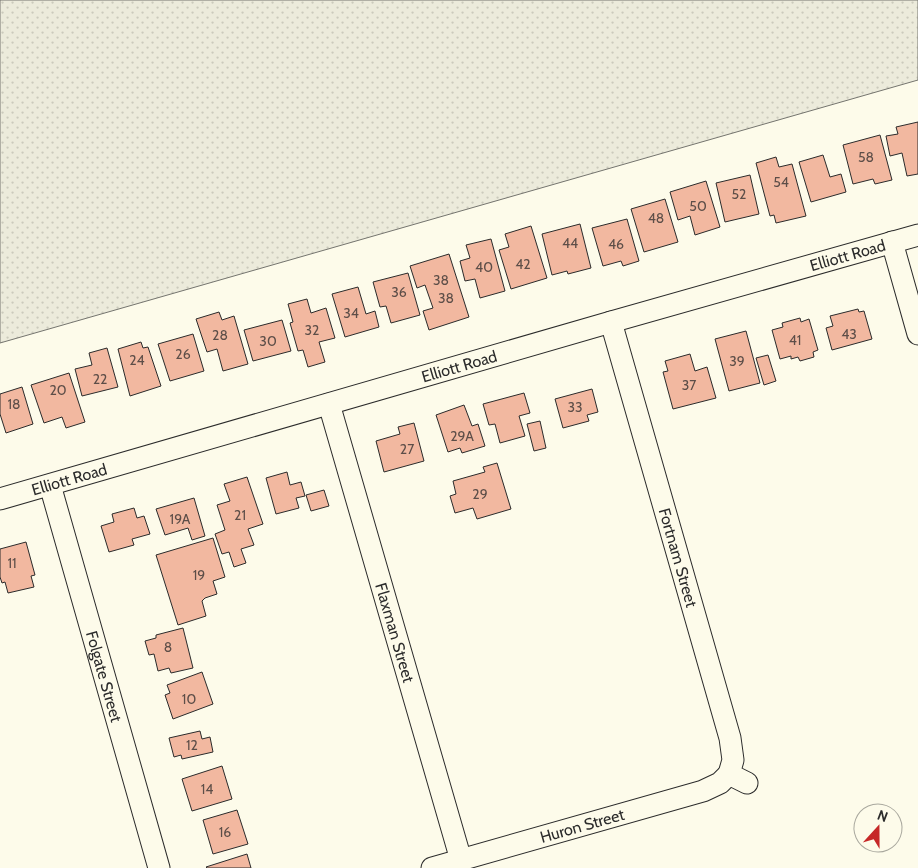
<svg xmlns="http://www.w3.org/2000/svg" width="918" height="868" viewBox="0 0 918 868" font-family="Cabin,sans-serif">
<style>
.grass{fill:url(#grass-dots);stroke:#74746e}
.building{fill:#f2b8a0;stroke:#2b2b2b}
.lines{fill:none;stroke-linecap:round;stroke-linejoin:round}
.minor-casing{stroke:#2b2b2b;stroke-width:23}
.minor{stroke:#fdfbea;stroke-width:21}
.labels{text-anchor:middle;stroke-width:4;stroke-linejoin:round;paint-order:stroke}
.number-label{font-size:14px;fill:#5d4e48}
.street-label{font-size:16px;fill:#2b2b2b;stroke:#fdfbea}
</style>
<defs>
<pattern id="grass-dots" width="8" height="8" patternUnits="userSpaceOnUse" patternTransform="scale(1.25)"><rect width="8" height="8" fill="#ecebdb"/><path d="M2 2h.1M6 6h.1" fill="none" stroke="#cbcabc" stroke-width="1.8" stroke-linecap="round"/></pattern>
</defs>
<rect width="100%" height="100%" fill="#fdfbea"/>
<path class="grass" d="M0 0H918V80L0 343Z"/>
<path class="building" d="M918 122V174L907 176 902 153 890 156 886 136 898 134 896 127Z
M880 135 892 180 875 184 873 179 853 184 843 145Z
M823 155 830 177 841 174 846 192 811 202 799 162Z
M776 157 779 167 792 164 806 216 776 223 774 215 770 216 756 163Z
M750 175 759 214 725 222 716 183Z
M706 181 720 227 695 235 690 216 678 220 670 192Z
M665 199 678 242 644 252 631 209Z
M627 219 639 261 623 266 621 261 603 266 592 228Z
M580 224 591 268 568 274 567 271 552 275 542 234Z
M531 226 547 278 511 289 499 250 509 247 505 234Z
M491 239 505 291 480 298 475 279 465 281 460 261 470 258 466 245Z
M449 254 469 317 429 330 423 311 433 308 425 285 417 288 410 266Z
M408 273 420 315 391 323 386 306 380 307 373 282Z
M358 287 366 314 375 311 379 327 345 337 332 294Z
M307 299 311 313 326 308 335 338 319 342 325 362 308 367 303 350 298 351 290 323 293 322 288 304Z
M858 309 859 312 864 311 872 339 832 350 826 328 833 326 830 316Z
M219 312 222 320 234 316 248 364 223 371 217 349 207 352 196 319Z
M800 318 801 322 809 319 818 350 813 352 814 357 800 361 798 357 791 359V356L780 359 772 330 783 327 782 323Z
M282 320 291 351 253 361 244 330Z
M746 331 760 383 729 391 715 339Z
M193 334 204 371 170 381 158 344Z
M141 342 143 348 148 347 161 386 130 396 118 349Z
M107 348 118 387 82 396 75 369 92 365 89 353Z
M690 354 695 371 707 367 716 398 673 409 663 372 668 371 665 361Z
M768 355 776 381 764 385 756 358Z
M69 373 85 422 66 428 62 417 44 423 31 385Z
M22 387 33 424 6 433 0 414V394Z
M592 389 598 412 587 415 589 421 563 428 555 399Z
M524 393 530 413 519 416 525 436 500 443 495 424 489 425 483 404Z
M464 405 472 426 478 424 485 446 462 453 460 448 448 452 436 415Z
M540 421 546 448 534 451 527 424Z
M414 423 424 461 384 472 376 441 400 434 398 427Z
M497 463 511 509 477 519 473 508 455 513 450 496 456 494 453 481 485 472 483 467Z
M287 472 290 485 301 482 305 496 296 498 299 508 276 514 266 478Z
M247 477 263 524 248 529 254 545 241 549 246 563 234 567 229 552 222 554 215 534 225 530 217 505 230 501 224 484Z
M324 490 329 506 311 511 306 495Z
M194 498 205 536 192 540 188 528 165 535 156 509Z
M134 508 137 518 144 516 150 534 132 539 134 545 109 552 101 526 114 522 112 514Z
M213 538 225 577 213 581 217 594 205 598 202 601 206 616 178 625 156 555Z
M26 542 35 575 31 576 34 587 8 593 5 582 2 583 0 577V549Z
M183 628 193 668 171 673 169 668 158 671 154 654 149 655 145 641 156 638V635Z
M202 672 213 704 173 719 165 695 170 693 167 685Z
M200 731 202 739 210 737 213 752 182 759 181 755 174 757 169 738Z
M222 766 232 799 192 811 182 779Z
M237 810 248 844 213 854 203 820Z
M247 854 251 868H207L206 867Z"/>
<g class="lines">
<g class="minor-casing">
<g id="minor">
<path d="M892 242 918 334"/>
<path id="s1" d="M611 322 730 738 733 760 729 774 747 783"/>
<path id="s2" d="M329 404 461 860"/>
<path id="s3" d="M50 485 159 868"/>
<path id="s4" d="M0 499 611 322 918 235"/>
<path id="s5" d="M432 868 703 791 720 783 729 774"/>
</g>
</g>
<use href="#minor" class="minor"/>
</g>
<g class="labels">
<g class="number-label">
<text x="866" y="162">58</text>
<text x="781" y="187">54</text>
<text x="739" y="199">52</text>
<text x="698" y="211">50</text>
<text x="656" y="223">48</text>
<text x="570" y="248">44</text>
<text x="616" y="249">46</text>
<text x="523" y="269">42</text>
<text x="484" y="272">40</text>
<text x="441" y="285">38</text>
<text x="399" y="297">36</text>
<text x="446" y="303">38</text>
<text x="351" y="318">34</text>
<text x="312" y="335">32</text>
<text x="849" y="339">43</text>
<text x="220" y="340">28</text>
<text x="795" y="345">41</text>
<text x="268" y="346">30</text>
<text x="183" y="359">26</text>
<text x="137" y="365">24</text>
<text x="737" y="366">39</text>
<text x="100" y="384">22</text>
<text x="689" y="390">37</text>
<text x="58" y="395">20</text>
<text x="14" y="409">18</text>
<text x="575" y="412">33</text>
<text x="462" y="441">29A</text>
<text x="407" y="454">27</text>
<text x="480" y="499">29</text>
<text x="240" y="520">21</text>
<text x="180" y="524">19A</text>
<text x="12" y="568">11</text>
<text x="199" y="580">19</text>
<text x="168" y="652">8</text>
<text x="189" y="704">10</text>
<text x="192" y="750">12</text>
<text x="207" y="794">14</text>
<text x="225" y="837">16</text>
</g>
<g class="street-label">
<text dy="6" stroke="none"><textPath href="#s4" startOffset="882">Elliott Road</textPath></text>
<text dy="6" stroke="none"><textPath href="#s4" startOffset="478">Elliott Road</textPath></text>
<text dy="6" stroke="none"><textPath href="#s4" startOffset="72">Elliott Road</textPath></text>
<text dy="6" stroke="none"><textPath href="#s1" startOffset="245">Fortnam Street</textPath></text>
<text dy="6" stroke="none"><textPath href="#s2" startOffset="238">Flaxman Street</textPath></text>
<text dy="6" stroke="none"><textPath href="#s3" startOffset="199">Folgate Street</textPath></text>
<text dy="6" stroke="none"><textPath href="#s5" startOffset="156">Huron Street</textPath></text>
</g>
</g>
<g transform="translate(878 828) rotate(21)"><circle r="24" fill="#fdfbea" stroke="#a9a89e"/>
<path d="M0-4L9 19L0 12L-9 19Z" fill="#c62828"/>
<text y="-8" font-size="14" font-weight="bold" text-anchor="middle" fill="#2b2b2b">N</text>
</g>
</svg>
